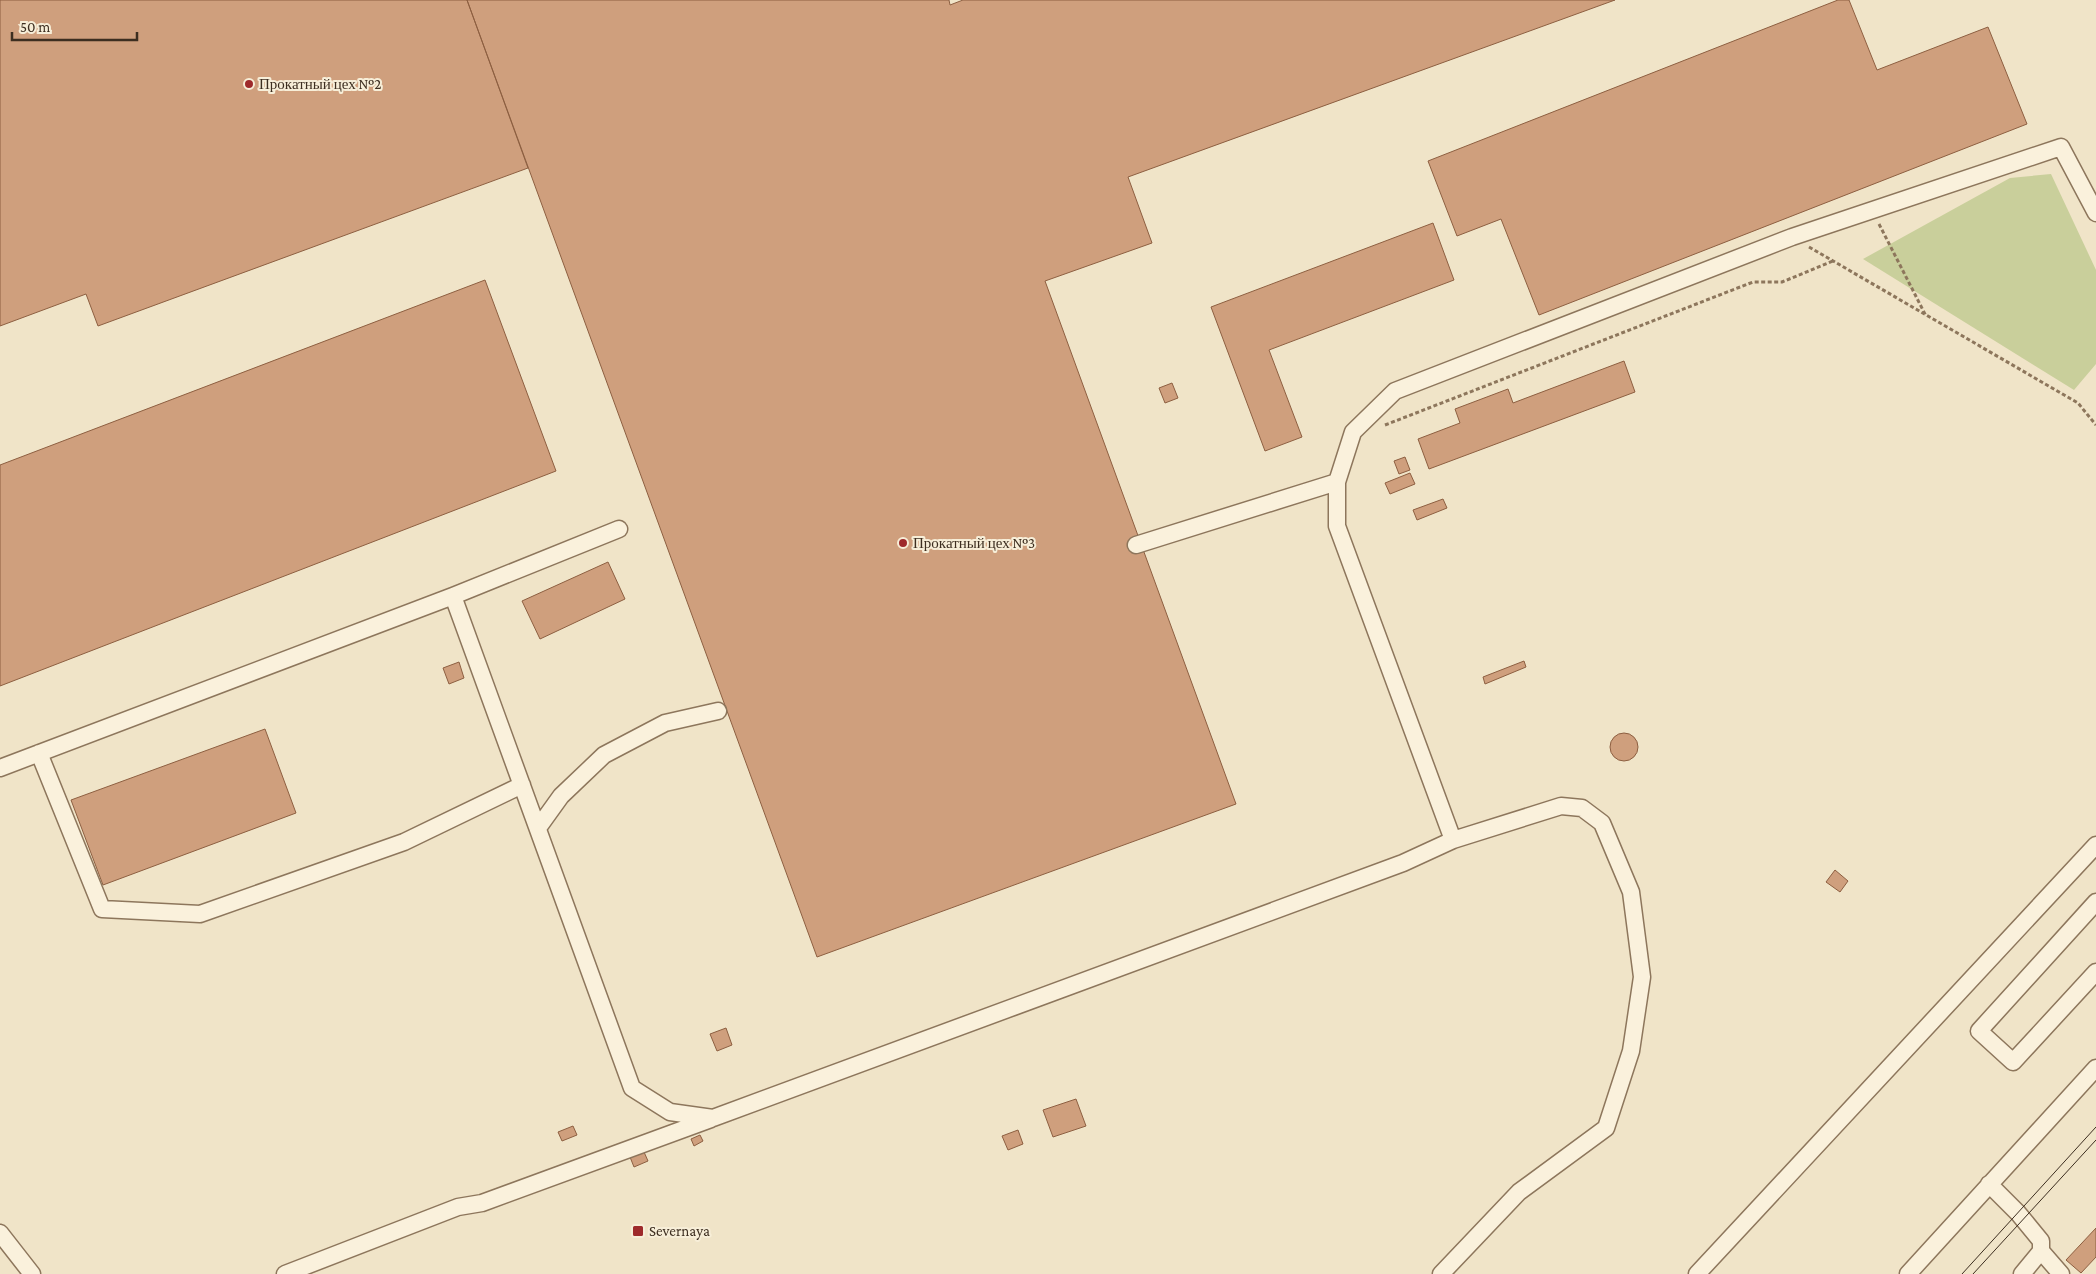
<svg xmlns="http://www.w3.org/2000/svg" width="2096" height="1274" viewBox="0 0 2096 1274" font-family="'Crimson Pro',serif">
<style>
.green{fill:#c9cf9b}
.building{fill:#cf9f7d;stroke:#8d5f41}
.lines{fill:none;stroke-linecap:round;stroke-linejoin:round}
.minor-casing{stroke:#8d765c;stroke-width:19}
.path{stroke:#8d765c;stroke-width:3;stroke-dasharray:4 2.5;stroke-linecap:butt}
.minor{stroke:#faf1dc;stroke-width:16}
.tram{stroke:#3d2e20;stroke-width:1}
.poi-dot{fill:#9e2a2b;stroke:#f7eed8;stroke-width:2}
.labels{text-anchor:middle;stroke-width:4;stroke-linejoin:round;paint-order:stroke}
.poi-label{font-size:15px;fill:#3d2e20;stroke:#f7eed8;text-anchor:start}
</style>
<rect width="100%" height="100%" fill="#f0e4c8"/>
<path class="green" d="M2051 174 2096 270V364L2074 390 1863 259 2010 178Z"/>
<path class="building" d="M0 0H467L528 168 98 326 86 294 0 326Z
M467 0H949L950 5 963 0H1615L1128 177 1152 243 1045 281 1236 804 817 957Z
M1838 0H1849L1877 70 1988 27 2027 124 1539 315 1501 219 1457 236 1428 161Z
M1433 223 1454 280 1269 350 1302 437 1265 451 1211 307Z
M485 280 556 471 0 686V465Z
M1624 361 1635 392 1429 469 1418 439 1460 423 1455 409 1508 389 1513 403Z
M1172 383 1178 398 1165 403 1159 388Z
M1405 457 1410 470 1399 474 1394 461Z
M1410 473 1415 484 1390 494 1385 483Z
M1443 499 1447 508 1417 520 1413 510Z
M608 562 625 599 540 639 522 601Z
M1524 661 1526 667 1485 684 1483 677Z
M459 662 464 678 449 684 443 668Z
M265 729 296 813 103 885 71 800Z
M1610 747a14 14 0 1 1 28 0a14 14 0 1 1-28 0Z
M1835 870 1848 881 1840 892 1826 882Z
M726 1028 732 1045 717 1051 710 1034Z
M1076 1099 1086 1126 1053 1137 1043 1110Z
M573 1126 577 1135 562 1141 558 1132Z
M1018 1130 1023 1144 1008 1150 1002 1136Z
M700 1135 703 1141 694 1146 691 1139Z
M644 1152 648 1161 634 1167 630 1157Z
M2096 1228V1257L2081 1273 2066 1260Z"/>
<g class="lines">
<g class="minor-casing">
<path id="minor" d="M1136 545 1337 482
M453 596 632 1088 670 1112 713 1118 1403 863 1453 840 1561 806 1582 808 1602 823 1631 892 1642 977 1631 1051 1606 1128 1519 1192 1441 1274
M39 753 102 909 200 914 404 842 522 785
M0 768 453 596 619 529
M538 828 561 796 604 755 665 723 718 711
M1453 840 1337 526V482L1353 432 1395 391 1792 237 2061 147 2096 213
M2096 902 1979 1031 2013 1062 2096 972
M1989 1184 2018 1213 2041 1241V1251L2061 1274
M0 1233 32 1274
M285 1274 458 1207 482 1203 711 1119
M1697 1274 2096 845
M1908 1274 2096 1068
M2022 1274 2041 1251"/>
</g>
<path class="path" d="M1879 224 1926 316
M1809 247 2078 403 2096 425
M1385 425 1753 282H1782L1833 261"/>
<use href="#minor" class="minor"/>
<path class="tram" d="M1962 1274 2096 1127
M1973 1274 2096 1140"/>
</g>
<g class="poi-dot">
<circle cx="249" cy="84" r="5"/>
<circle cx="903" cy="543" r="5"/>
<rect x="632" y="1225" width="12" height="12" rx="2.5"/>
</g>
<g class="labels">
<g class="poi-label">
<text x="259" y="89">Прокатный цех №2</text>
<text x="913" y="548">Прокатный цех №3</text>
<text x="649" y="1236">Severnaya</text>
</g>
</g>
<path d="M12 32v8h125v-8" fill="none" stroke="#3d2e20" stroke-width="2.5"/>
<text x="20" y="32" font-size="15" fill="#3d2e20" stroke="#f7eed8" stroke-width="4" paint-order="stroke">50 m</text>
</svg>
